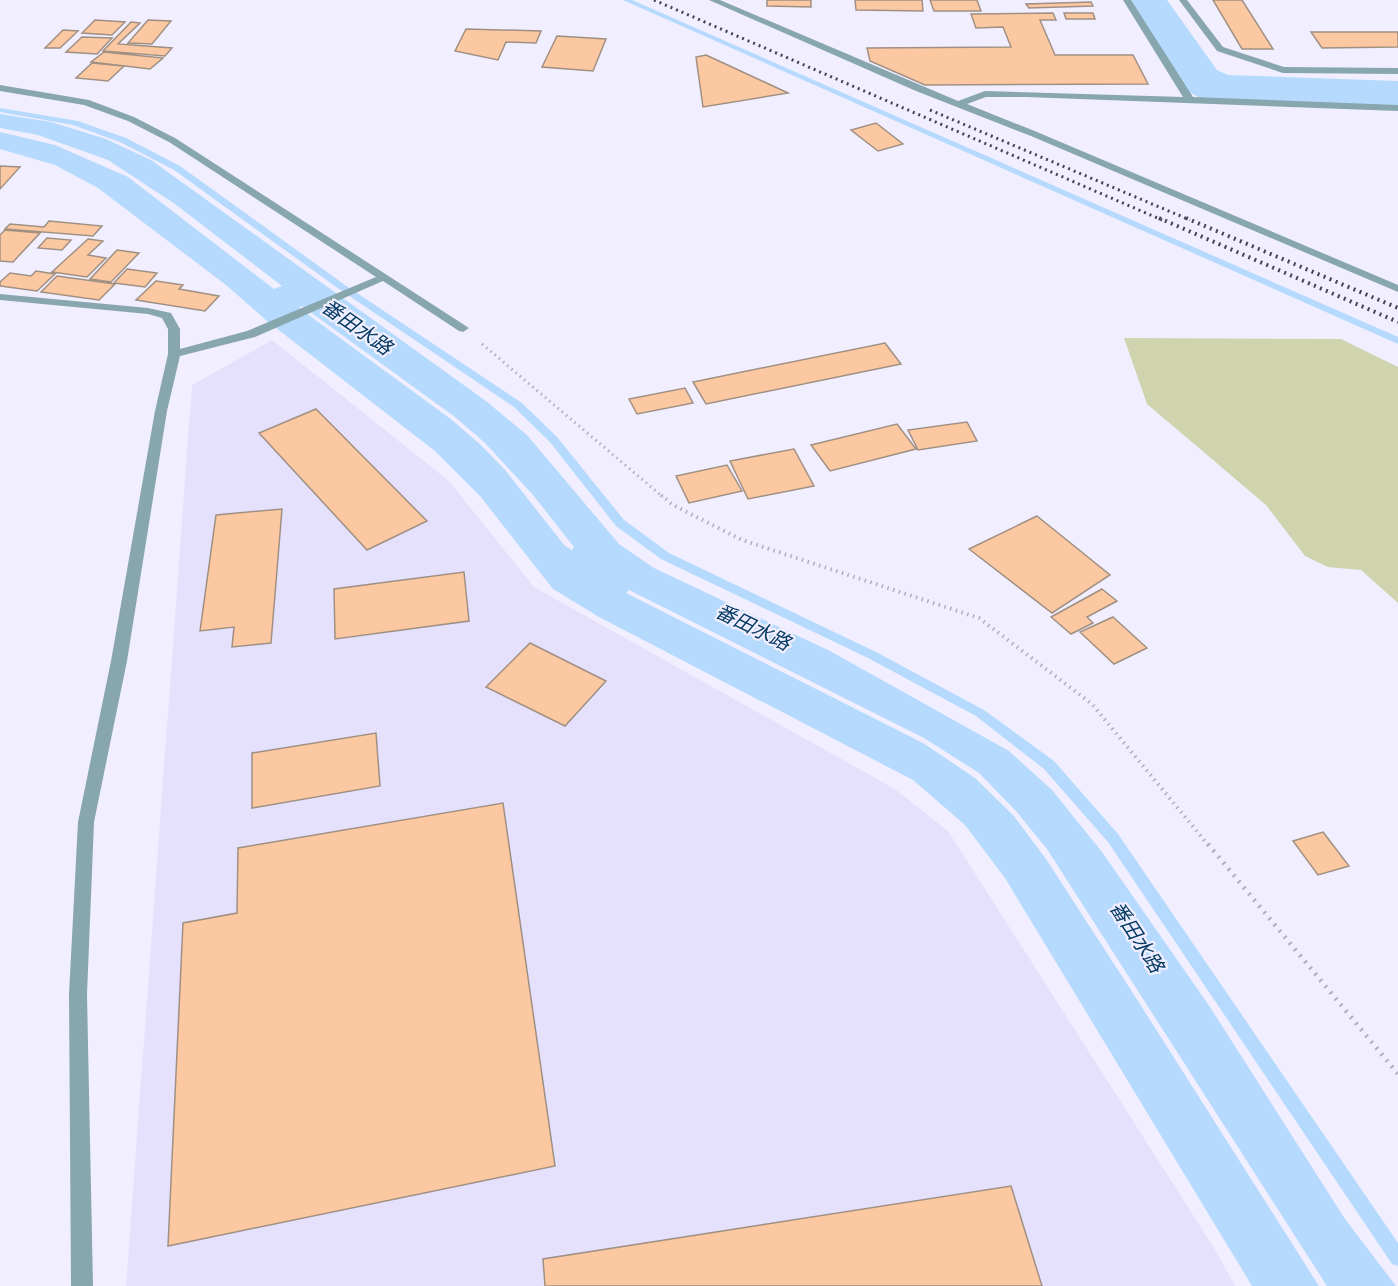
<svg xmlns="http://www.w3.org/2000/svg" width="1398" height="1286" viewBox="0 0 1398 1286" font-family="Lora,'Noto Sans JP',serif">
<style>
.built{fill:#e5e1fd}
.green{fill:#cfd4af}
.water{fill:#b5dafd;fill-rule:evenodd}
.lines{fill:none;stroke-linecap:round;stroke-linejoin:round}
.stream{fill:#b5dafd;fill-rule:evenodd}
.river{fill:#b5dafd;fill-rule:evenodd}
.building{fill:#fcc8a1;stroke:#a09083;stroke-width:1.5}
.path-far2{stroke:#b0afbc;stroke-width:3;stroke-dasharray:1.5 4;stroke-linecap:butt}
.path-far1{stroke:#b0afbc;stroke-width:4;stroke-dasharray:1.5 4.5;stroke-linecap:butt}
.path{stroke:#b0afbc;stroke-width:4.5;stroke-dasharray:2 6;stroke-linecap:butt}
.minor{fill:#88a6ae;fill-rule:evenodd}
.rail-far1{stroke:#47464e;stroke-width:3;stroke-dasharray:2 4;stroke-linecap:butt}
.rail{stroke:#47464e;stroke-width:4;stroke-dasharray:2 4.5;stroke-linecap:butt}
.labels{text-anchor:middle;stroke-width:4.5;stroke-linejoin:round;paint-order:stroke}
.water-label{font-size:20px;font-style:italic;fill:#063b64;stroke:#f1efff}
</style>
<rect width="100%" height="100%" fill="#f1efff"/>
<path class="built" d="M272 340 449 481 534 587 895 789 948 831 1216 1251 1235 1286H126L192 385Z"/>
<path class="green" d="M1124 338 1341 339 1398 367V603L1361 570 1328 567 1305 556 1266 505 1147 404Z"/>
<path class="water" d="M0 114 51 122 106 139 151 160 486 401 527 435 619 544 654 568 830 651 1009 751 1052 790 1102 852 1210 1007 1345 1219 1396 1286H1327L1047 849 1016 811 979 773 924 738 669 610 629 590 626 593 923 743 975 778 1014 816 1046 859 1138 1001 1319 1286H1252L1005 878 965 825 913 780 599 617 553 589 480 496 435 451 267 321 226 285 98 188 55 165 0 149V132L55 145 128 177 274 289 282 286 175 204 108 160 38 135 0 128ZM302 306 455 417 484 442 533 495 574 547 572 550 565 546 505 470 481 445 452 420 299 308Z"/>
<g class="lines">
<path class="stream" d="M623 0H632L1398 337V344Z
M0 108 78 121 126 138 180 166 345 285 522 403 557 437 624 520 669 553 876 652 984 710 1054 761 1118 834 1398 1243V1266L1392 1264 1108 842 1044 769 976 716 868 658 661 559 616 526 549 441 514 407 339 289 174 170 120 142 73 125 0 112Z"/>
<path class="river" d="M1124 0H1167L1217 70 1228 75 1398 81V109L1219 103 1202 99 1185 90Z"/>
</g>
<path class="building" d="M767 0H811V7L767 6Z
M855 0H922L923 11 856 10Z
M930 0H977L981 11H934Z
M1213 0H1242L1273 49H1242Z
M1091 2 1093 6 1029 8 1026 4Z
M1053 13 1056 20H1040L1055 55H1133L1148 84 925 85 870 61 867 48 1011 47 1003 27 976 28 971 14Z
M1064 13H1093L1095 19H1066Z
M95 20 125 22 112 35 82 33Z
M148 20 171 21 152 44 128 43Z
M131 22 140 23 118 44 172 48 165 56 103 51Z
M466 29 541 31 536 43 506 42 498 60 455 51Z
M63 30 78 31 60 48H45Z
M1311 32H1398V47L1322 48Z
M557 36 606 39 593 71 542 67Z
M82 37 112 38 97 54 66 52Z
M104 52 163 58 150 69 91 62Z
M706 55 788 93 703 107 696 57Z
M92 63 124 66 108 81 76 78Z
M876 123 903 144 878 151 851 130Z
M0 166 20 167 0 189Z
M49 221 102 226 93 236 5 229 10 224 44 227Z
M5 230 40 233 13 262 0 261V235Z
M47 238 71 240 62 250 38 248Z
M88 239 103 241 88 255 106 258 87 277 52 272Z
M117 250 139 253 111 282 90 279Z
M127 269 157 273 145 287 114 283Z
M36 271 55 274 37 291 0 286V282L10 273 31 276Z
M57 276 115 284 99 300 41 292Z
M156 281 183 285 179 289 219 296 205 311 136 300Z
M885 343 901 364 706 404 693 382Z
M685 388 693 403 637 414 629 399Z
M316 409 427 521 367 550 259 433Z
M967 422 977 441 918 450 908 430Z
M897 424 916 449 830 471 811 445Z
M794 449 814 486 748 499 730 461Z
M727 465 742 491 689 503 676 476Z
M282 509 271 643 232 647 234 627 200 631 216 515Z
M1037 516 1110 575 1052 613 969 549Z
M464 572 469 621 335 639 334 589Z
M1102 589 1117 601 1087 617 1093 623 1071 634 1051 617Z
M1113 617 1147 648 1114 664 1080 632Z
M530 643 606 681 565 726 486 687Z
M376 733 380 786 252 808V753Z
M503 803 555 1166 168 1246 183 923 237 913 238 848Z
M1323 832 1349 866 1318 875 1293 841Z
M1011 1186 1042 1286H545L543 1259Z"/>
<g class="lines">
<path class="path-far2" d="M482 344 663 497"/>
<path class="path-far1" d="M661 495 673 505 742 540 979 618 1092 704 1209 846"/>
<path class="path" d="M1208 844 1398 1074"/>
<path class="minor" d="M709 0H720L958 101 985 91 1183 97 1123 0H1131L1193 97 1398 105V111L1026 97H986L967 104 1037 132 1398 285V292L1031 136 916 91Z
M1179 0H1187L1223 47 1284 67 1398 68V74L1283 73 1217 51Z
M0 85 89 100 134 117 175 138 469 328 463 332 459 331 383 281 255 337 180 356 167 411 127 661 94 822 87 994 93 1286H71L69 994 78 822 111 661 155 411 168 354V329L162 318 148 314 0 300V294L148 308 171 313 180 329V349L247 331 376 277 169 142 128 121 84 105 0 91Z"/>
<path class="rail-far1" d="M654 0 1162 220
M930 110 1190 220"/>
<path class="rail" d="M1159 218 1398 322
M1186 218 1398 308"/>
</g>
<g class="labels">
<g class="water-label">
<text transform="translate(357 327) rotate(35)" y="7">番田水路</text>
<text transform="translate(753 627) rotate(26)" y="7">番田水路</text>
<text transform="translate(1137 937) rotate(57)" y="7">番田水路</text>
</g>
</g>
</svg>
